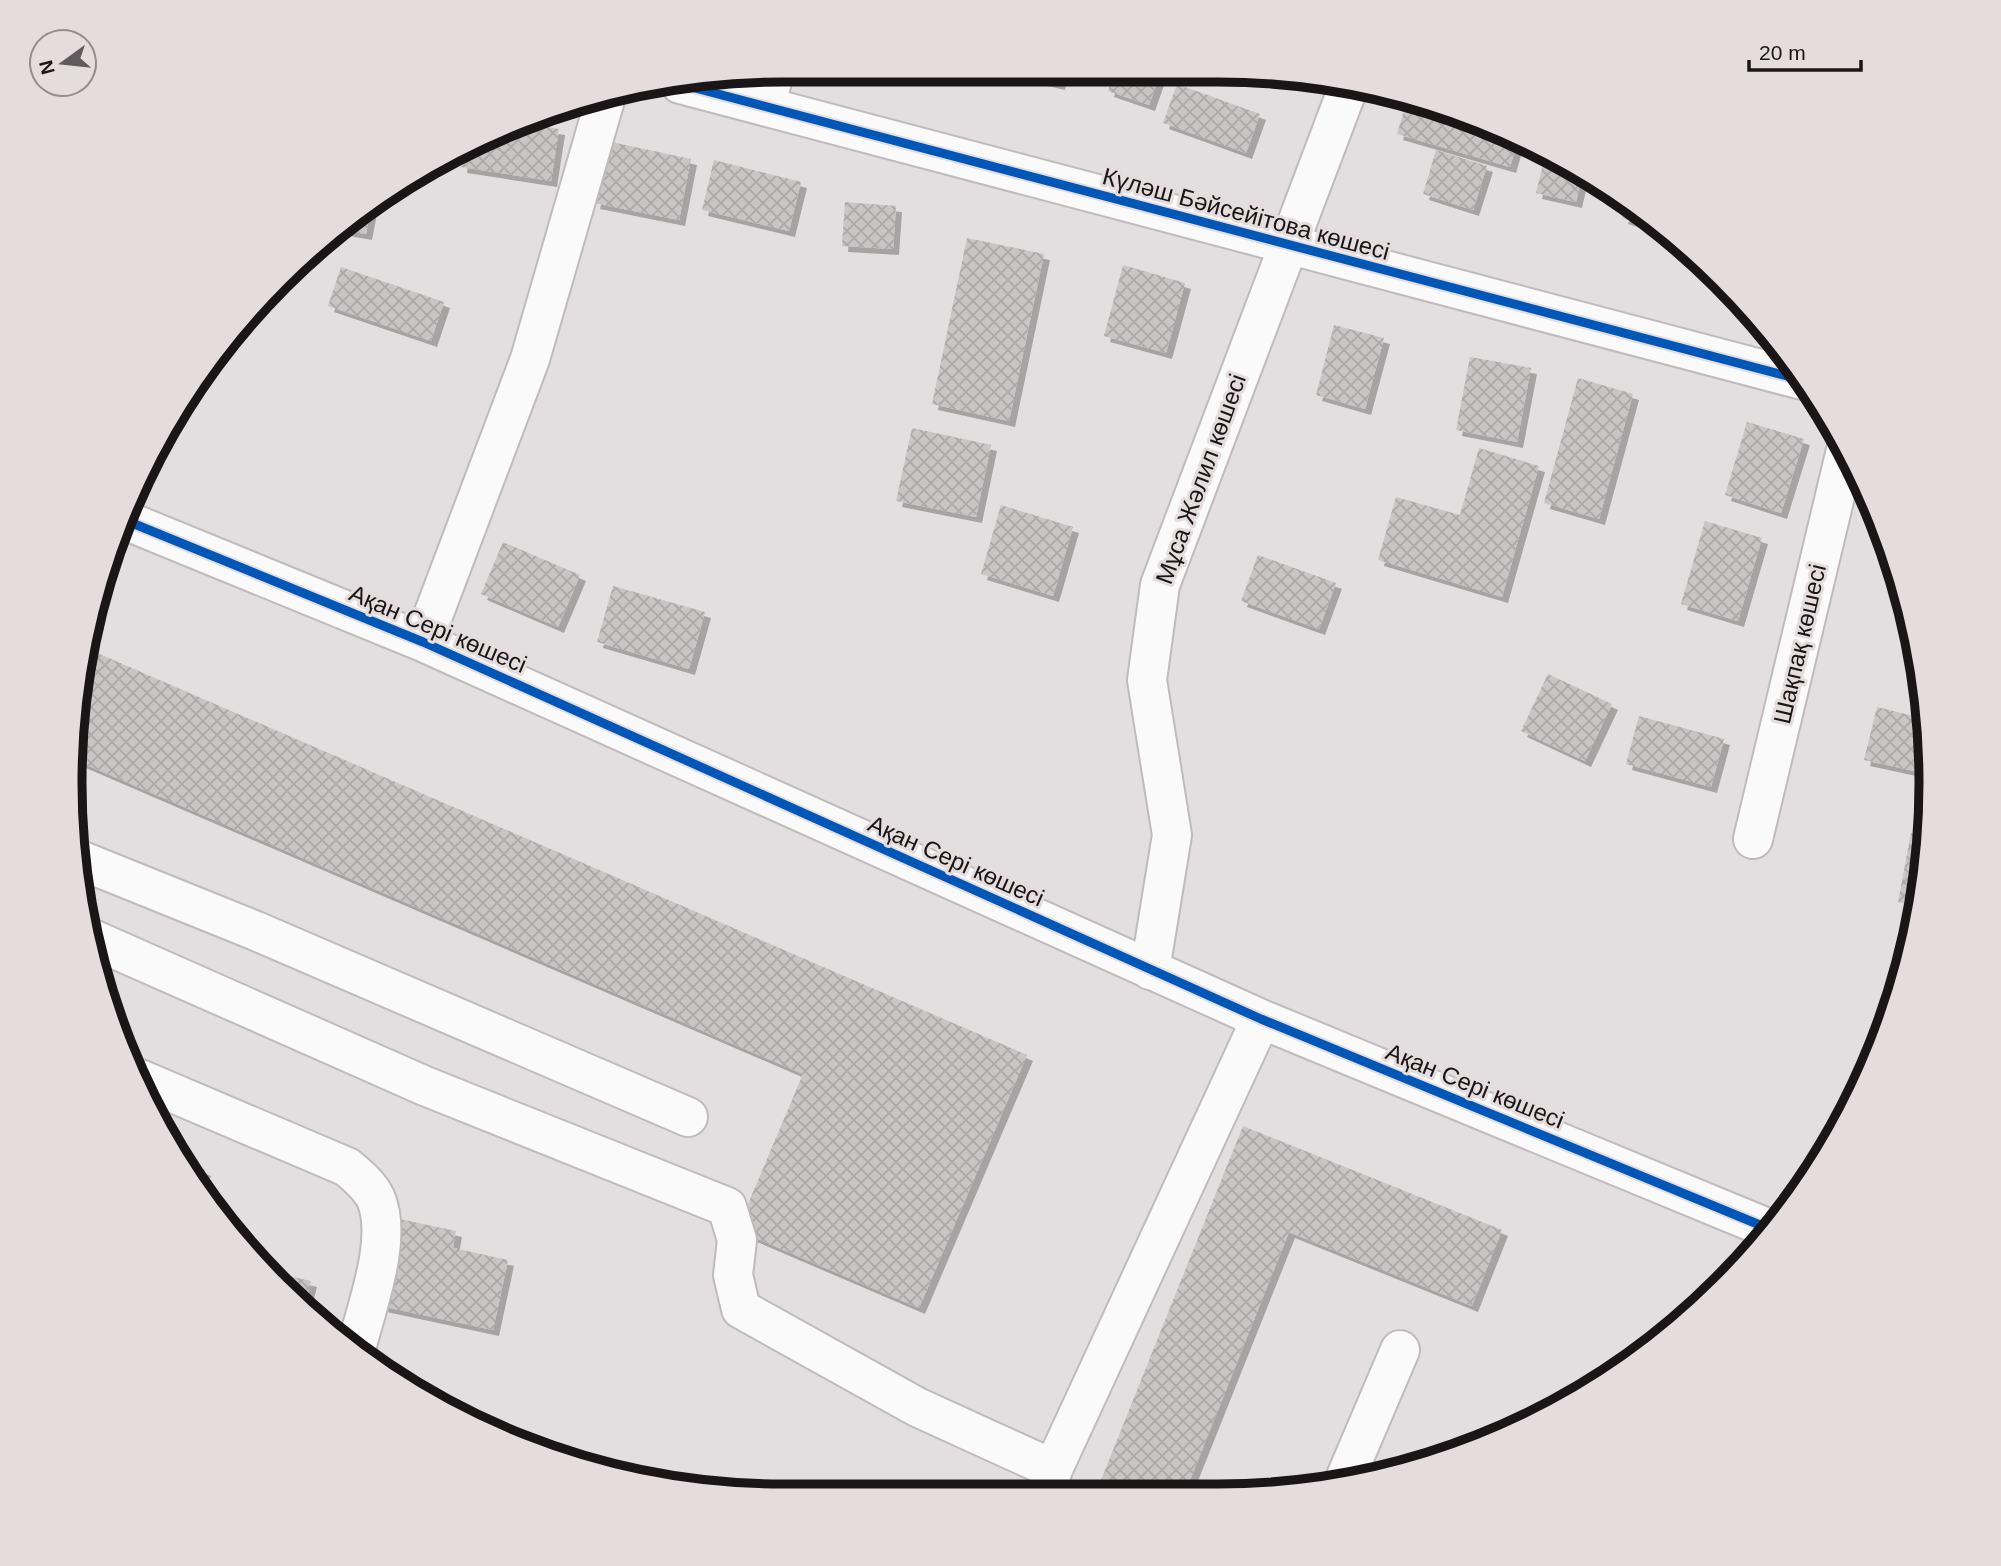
<svg xmlns="http://www.w3.org/2000/svg" width="2001" height="1566" viewBox="0 0 2001 1566" font-family="Arial,sans-serif">
<style>
.building{fill:url(#building-cross-hatch);filter:url(#shadow)}
.lines{fill:none;stroke-linecap:round;stroke-linejoin:round}
.minor-casing{stroke:#bfbbbd;stroke-width:42}
.minor{stroke:#fbfafa;stroke-width:38}
.cycleway-casing{stroke:#e5dcde;stroke-width:13}
.cycleway{stroke:#0057b8;stroke-width:9}
.labels{text-anchor:middle;stroke-width:6;stroke-linejoin:round;paint-order:stroke}
.street-label{font-size:24px;fill:#1a1617;stroke:#e5dcde}
.rim{fill:none;stroke:#1a1617;stroke-width:9}
</style>
<defs>
<pattern id="building-cross-hatch" width="8" height="8" patternUnits="userSpaceOnUse" patternTransform="scale(1.75)"><rect width="8" height="8" fill="#c9c5c5"/><path d="M0 0l8 8M0 8l8-8" fill="none" stroke="#aca8a8"/></pattern>
<filter id="shadow"><feDropShadow dx="6" dy="6" stdDeviation="0" flood-color="#0004"/></filter>
</defs>
<rect width="100%" height="100%" fill="#e3dedf"/>
<path class="building" d="M1003 71H1062L1059 84Z
M1114 71H1161L1149 105 1108 91Z
M1177 84 1260 114 1246 153 1163 123Z
M1407 100 1447 108 1518 140 1510 167 1397 134Z
M527 124 559 129 551 181 461 167 463 150Z
M607 141 691 159 679 220 594 203Z
M1436 150 1487 166 1473 210 1423 194Z
M1546 152 1583 171 1576 202 1536 193Z
M714 160 801 182 789 231 702 210Z
M1628 201 1652 218 1669 233 1622 218Z
M845 202 896 206 893 249 842 246Z
M371 208 366 234 343 230Z
M967 238 1044 254 1009 421 932 404Z
M1123 265 1185 283 1166 353 1104 336Z
M341 267 444 302 431 341 328 306Z
M1334 325 1384 338 1365 409 1316 395Z
M1470 357 1531 368 1517 442 1456 430Z
M1578 378 1633 394 1599 519 1544 503Z
M1747 422 1804 439 1781 513 1725 495Z
M912 428 991 445 976 517 896 501Z
M1479 448 1539 466 1502 597 1378 560 1396 497 1460 515Z
M1001 505 1073 527 1053 596 981 574Z
M1705 521 1762 538 1738 621 1681 604Z
M503 542 580 575 558 627 481 594Z
M1258 555 1336 583 1319 629 1241 601Z
M613 586 705 612 689 669 597 642Z
M88 649 1027 1055 919 1308 737 1230 803 1074 73 759Z
M1548 674 1612 704 1585 761 1521 731Z
M1877 707 1926 719 1928 774 1864 760Z
M1639 716 1724 739 1711 787 1626 764Z
M1911 833 1928 837 1917 906 1898 902Z
M1243 1126 1502 1230 1472 1306 1289 1232 1184 1495H1095Z
M179 1159 205 1170 198 1185Z
M395 1218 456 1231 453 1248 508 1260 493 1330 376 1305Z
M267 1271 311 1281 305 1304 270 1273Z"/>
<g class="lines">
<g class="minor-casing">
<path id="minor" d="M680 84 1802 380
M765 106 775 71
M127 521 423 642 1261 1019 1772 1230
M423 642 530 359 607 93
M1753 839 1846 450
M80 860 256 931 688 1117
M90 938 425 1086 727 1207 737 1240 733 1275 741 1309 917 1407 1053 1469
M1150 970 1172 835 1147 680 1160 585 1348 88
M140 1079 347 1167C358 1176 370 1186 376 1199 393 1240 366 1308 356 1349
M1345 1479 1400 1350
M1046 1495 1053 1469 1261 1019"/>
</g>
<use href="#minor" class="minor"/>
<g class="cycleway-casing">
<path id="cycleway" d="M680 84 1802 380
M127 521 423 642 1261 1019 1772 1230"/>
</g>
<use href="#cycleway" class="cycleway"/>
</g>
<g class="labels">
<g class="street-label">
<text transform="translate(1246 214) rotate(15)" y="8">Күләш Бәйсейітова көшесі</text>
<text transform="translate(1201 479) rotate(-70)" y="8">Мұса Жәлил көшесі</text>
<text transform="translate(438 629) rotate(23)" y="8">Ақан Сері көшесі</text>
<text transform="translate(1800 644) rotate(-77)" y="8">Шақпақ көшесі</text>
<text transform="translate(956 861) rotate(24)" y="8">Ақан Сері көшесі</text>
<text transform="translate(1475 1086) rotate(22)" y="8">Ақан Сері көшесі</text>
</g>
</g>
<path d="M0 0H2001V1566H0ZM783 82H1218A701 701 0 0 1 1919 783V783A701 701 0 0 1 1218 1484H783A701 701 0 0 1 82 783V783A701 701 0 0 1 783 82Z" fill="#e5dcde" fill-rule="evenodd"/>
<path class="rim" d="M783 82H1218A701 701 0 0 1 1919 783V783A701 701 0 0 1 1218 1484H783A701 701 0 0 1 82 783V783A701 701 0 0 1 783 82Z"/>
<g transform="translate(63 63) rotate(255)"><circle r="33" fill="#e5dcde" stroke="#948d8e" stroke-width="2"/>
<path d="M0-5L12 26L0 18L-12 26Z" fill="#605c5d"/>
<text y="-10" font-size="19" font-weight="bold" text-anchor="middle" fill="#1a1617">N</text>
</g>
<path d="M1749 60v10h112v-10" fill="none" stroke="#1a1617" stroke-width="3.5"/>
<text x="1759" y="60" font-size="21" fill="#1a1617" stroke="#e5dcde" stroke-width="5" paint-order="stroke">20 m</text>
</svg>
